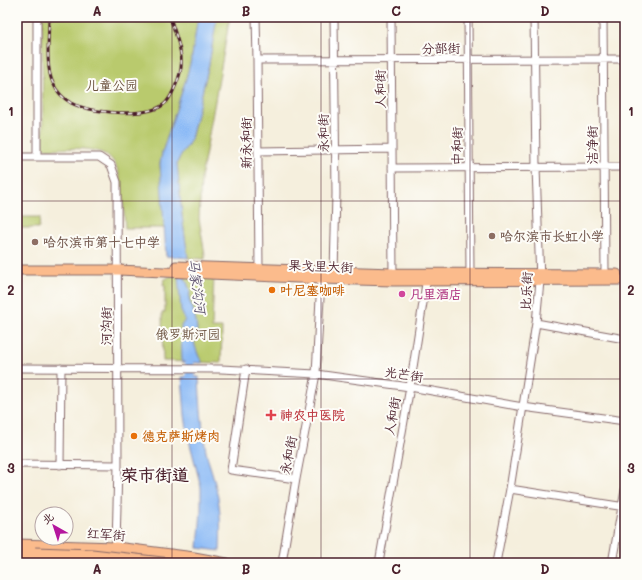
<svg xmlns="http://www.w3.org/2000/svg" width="642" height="580" viewBox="0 0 642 580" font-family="Mali,'LXGW WenKai TC',sans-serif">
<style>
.green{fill:#b9ca6d;stroke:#82744c}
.water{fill:#8bbaf6;stroke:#6a6c90}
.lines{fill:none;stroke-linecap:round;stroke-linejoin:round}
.river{stroke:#8bbaf6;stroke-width:9}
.minor-casing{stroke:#866869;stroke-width:9}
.major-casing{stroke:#866869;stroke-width:11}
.minor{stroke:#fff;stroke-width:7}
.major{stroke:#fbbb8c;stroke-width:9}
.rail-casing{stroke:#4a1f2b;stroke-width:3}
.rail{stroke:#fdfcf7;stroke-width:1.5;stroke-dasharray:4.5;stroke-linecap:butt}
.major-bridge-casing{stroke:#866869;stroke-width:11;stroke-linecap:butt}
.major-bridge{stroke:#fbbb8c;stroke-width:9}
.grid{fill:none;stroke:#4a1f2b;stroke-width:1;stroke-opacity:0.55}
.education-dot{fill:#8d6e63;stroke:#fdfcf7;stroke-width:1.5}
.food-dot{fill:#e8710a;stroke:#fdfcf7;stroke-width:1.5}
.hotel-dot{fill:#d1479c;stroke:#fdfcf7;stroke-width:1.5}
.health-dot{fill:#e0444e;stroke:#fdfcf7;stroke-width:1.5}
.labels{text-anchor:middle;stroke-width:4;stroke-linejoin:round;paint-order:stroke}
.street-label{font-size:13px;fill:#4a1f2b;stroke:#fdfcf7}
.park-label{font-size:13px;fill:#6b523f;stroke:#fdfcf7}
.education-label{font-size:13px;font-weight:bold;fill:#785e54;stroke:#fdfcf7;text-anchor:start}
.food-label{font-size:13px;font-weight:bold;fill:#c56008;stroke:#fdfcf7;text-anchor:start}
.hotel-label{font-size:13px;font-weight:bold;fill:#b23c85;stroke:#fdfcf7;text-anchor:start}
.health-label{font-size:13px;font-weight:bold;fill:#be3a42;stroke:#fdfcf7;text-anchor:start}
.water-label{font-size:14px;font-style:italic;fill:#615572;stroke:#fdfcf7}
.district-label{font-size:17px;font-weight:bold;fill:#4a1f2b;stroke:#fdfcf7}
.neatline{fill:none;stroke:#4a1f2b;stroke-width:1.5}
.grid-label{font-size:13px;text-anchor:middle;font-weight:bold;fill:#4a1f2b}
</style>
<rect width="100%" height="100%" fill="#fdfcf7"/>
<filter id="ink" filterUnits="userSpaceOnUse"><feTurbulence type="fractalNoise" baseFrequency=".025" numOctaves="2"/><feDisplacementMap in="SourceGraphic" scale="8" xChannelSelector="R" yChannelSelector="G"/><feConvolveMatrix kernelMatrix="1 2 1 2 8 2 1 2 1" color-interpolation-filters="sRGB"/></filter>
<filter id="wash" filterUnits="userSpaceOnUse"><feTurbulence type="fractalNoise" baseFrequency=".012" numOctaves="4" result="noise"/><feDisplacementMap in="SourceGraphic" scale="16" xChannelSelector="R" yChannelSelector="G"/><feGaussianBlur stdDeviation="0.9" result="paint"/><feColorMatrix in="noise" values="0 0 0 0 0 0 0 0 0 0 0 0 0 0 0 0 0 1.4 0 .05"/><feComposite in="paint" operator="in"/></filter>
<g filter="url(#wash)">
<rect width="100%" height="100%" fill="#f5efdd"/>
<path class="green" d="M42 17H198L192 56 186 79 162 153 160 164 165 228H125C123 209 125 163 105 154 88 146 65 149 47 149L43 148Z
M217 17H230L201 179 199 219 205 255V259L188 258 182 216 177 163C180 154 187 148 191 139L209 64Z
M18 217H40L39 228H17Z
M170 276 214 277 212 328H222L221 363 163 361 162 313 165 312V286L163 285 164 280Z"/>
<path class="water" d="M198 17H217L209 64 191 139C187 148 180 154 177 163L182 216 188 258 166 256 160 164 162 153 186 79 192 56Z
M178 276 185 277 190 291 189 300 193 309 196 321 197 330 194 340 195 346 199 357 202 361V363L182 362 181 326 185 320 181 311Z
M182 377H199C200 402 202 427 206 452 209 465 214 476 216 488 221 509 221 530 220 551L198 548 201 511V487L188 436 185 415Z"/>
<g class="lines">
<path class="river" d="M189 351 191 388"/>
</g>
</g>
<g filter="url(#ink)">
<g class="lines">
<g class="minor-casing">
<path id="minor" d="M256 17 257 60 259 269
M334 17 336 194 334 272
M391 17 393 277
M468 17 470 274
M603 17 605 274
M257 60 625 59
M258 151 392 149
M17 157H99L111 165 117 182 118 465 116 547 111 561
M37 157V17
M392 168 625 167
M536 323 625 339
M17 368 221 369 316 374 410 387 523 407 625 421
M246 369 231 470 296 479
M17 464 118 465
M60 465 61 368
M510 489 625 507
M282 563 296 479 316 374 321 279
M379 563 410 387 427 277
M496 563 510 489 536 323 540 281 536 167 534 17
M612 563 625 490"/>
</g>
<g class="major-casing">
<path id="major" d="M176 266 393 273 617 274
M17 270H118L321 279 393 281 625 280
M17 544 116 547 194 557 227 563
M17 552H35
M17 560H37"/>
</g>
<use href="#minor" class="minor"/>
<use href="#major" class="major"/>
<g class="rail-casing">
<path id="rail" d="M49 17C49 36 45 67 53 83 56 91 64 99 71 103 91 113 145 118 163 105 170 101 178 81 180 73 185 55 175 34 170 17"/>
</g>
<use href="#rail" class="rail"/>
<g class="major-bridge-casing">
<path id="major-bridge" d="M35 552 92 554 171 563
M37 560 112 563"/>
</g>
<use href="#major-bridge" class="major-bridge"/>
</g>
</g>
<path class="grid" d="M172 17V563M321 17V563M470 17V563M17 201H625M17 379H625"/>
<g class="education-dot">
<circle cx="492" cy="236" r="4"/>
<circle cx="35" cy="242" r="4"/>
</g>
<g class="food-dot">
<circle cx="272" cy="290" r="4"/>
<circle cx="134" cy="436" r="4"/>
</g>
<circle class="hotel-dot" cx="402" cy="294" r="4"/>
<path class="health-dot" d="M269 409h4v4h4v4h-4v4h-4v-4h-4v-4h4z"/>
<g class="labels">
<g class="street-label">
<text transform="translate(441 48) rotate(-1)" y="5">分部街</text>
<text transform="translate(380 89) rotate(-91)" y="5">人和街</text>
<text transform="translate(323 133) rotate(-91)" y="5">永和街</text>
<text transform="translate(246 143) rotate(-90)" y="5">新永和街</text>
<text transform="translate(592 145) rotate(-90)" y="5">洁净街</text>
<text transform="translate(457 146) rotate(-90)" y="5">中和街</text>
<text transform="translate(321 266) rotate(2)" y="5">果戈里大街</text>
<text transform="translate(526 291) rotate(-87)" y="5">比乐街</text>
<text transform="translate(106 326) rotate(-90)" y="5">河沟街</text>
<text transform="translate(404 374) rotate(9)" y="5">光芒街</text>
<text transform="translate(392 416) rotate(-80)" y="5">人和街</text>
<text transform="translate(288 455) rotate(-79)" y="5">永和街</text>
<text transform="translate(106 534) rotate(4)" y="5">红军街</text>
</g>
<g class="park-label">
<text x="112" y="90">儿童公园</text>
<text x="188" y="339">俄罗斯河园</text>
</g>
<g class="education-label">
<text x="500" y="241">哈尔滨市长虹小学</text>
<text x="43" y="247">哈尔滨市第十七中学</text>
</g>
<g class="food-label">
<text x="280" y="295">叶尼塞咖啡</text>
<text x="142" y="441">德克萨斯烤肉</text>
</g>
<g class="hotel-label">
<text x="410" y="299">凡里酒店</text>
</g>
<g class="health-label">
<text x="280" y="420">神农中医院</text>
</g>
<g class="water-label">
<text transform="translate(197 286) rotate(82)" y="5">马家沟河</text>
</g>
<g class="district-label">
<text x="155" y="481">荣市街道</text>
</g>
</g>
<rect width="642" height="580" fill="none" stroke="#fdfcf7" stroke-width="44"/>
<g transform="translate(54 526) rotate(321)"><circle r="19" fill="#fdfcf7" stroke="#b5a4a5"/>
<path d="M0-3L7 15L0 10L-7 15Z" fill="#b5179e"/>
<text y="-6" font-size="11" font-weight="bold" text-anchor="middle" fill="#4a1f2b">北</text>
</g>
<rect x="22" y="22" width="598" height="536" class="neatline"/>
<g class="grid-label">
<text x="97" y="16">A</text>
<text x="246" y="16">B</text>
<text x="396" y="16">C</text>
<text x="545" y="16">D</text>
<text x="11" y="116">1</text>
<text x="631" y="116">1</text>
<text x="11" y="295">2</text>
<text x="631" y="295">2</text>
<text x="11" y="473">3</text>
<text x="631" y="473">3</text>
<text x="97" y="574">A</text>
<text x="246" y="574">B</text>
<text x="396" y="574">C</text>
<text x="545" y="574">D</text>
</g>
</svg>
